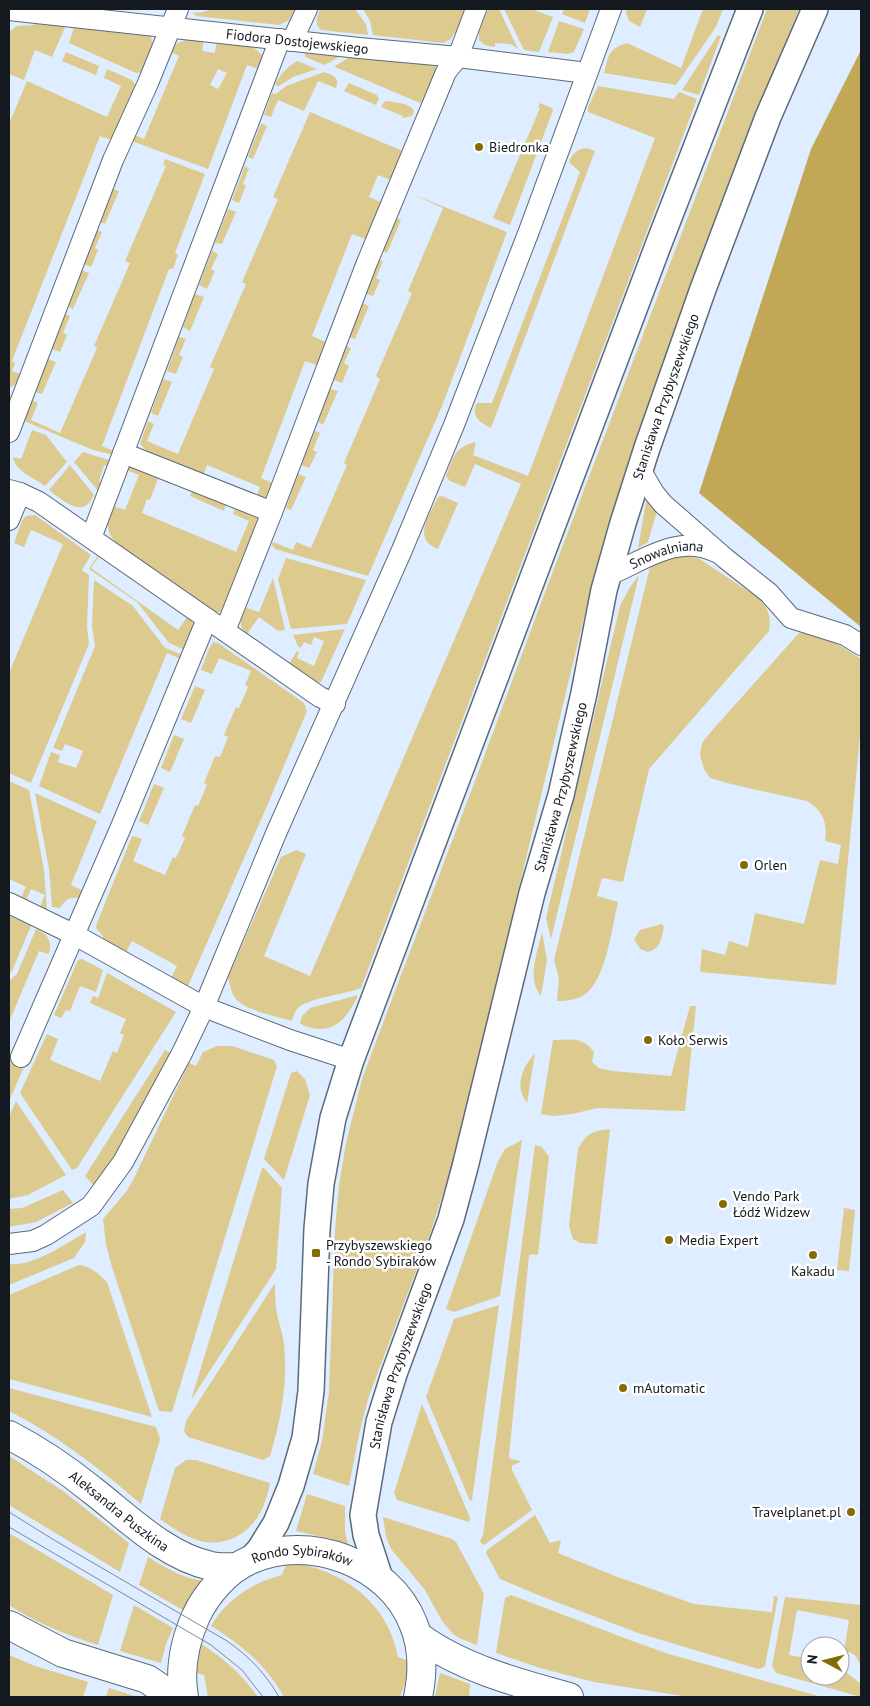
<svg xmlns="http://www.w3.org/2000/svg" width="870" height="1706" viewBox="0 0 870 1706" font-family="'PT Sans',sans-serif">
<style>
.green{fill:#ddca8f;fill-rule:evenodd}
.forest{fill:#c2a856}
.lines{fill:none;stroke-linecap:round;stroke-linejoin:round}
.minor-casing{stroke:#5c6a79;stroke-width:22}
.tertiary-casing{stroke:#5c6a79;stroke-width:28}
.secondary-casing{stroke:#5c6a79;stroke-width:30}
.minor{stroke:#fff;stroke-width:20}
.tertiary{stroke:#fff;stroke-width:25}
.secondary{stroke:#fff;stroke-width:28}
.tram{stroke:#7f8996;stroke-width:1}
.poi-dot{fill:#846b06;stroke:#fff;stroke-width:2}
.labels{text-anchor:middle;stroke-width:5;stroke-linejoin:round;paint-order:stroke}
.street-label{font-size:14px;fill:#14191f;stroke:#fff}
.poi-label{font-size:14px;fill:#14191f;stroke:#fff;text-anchor:start}
</style>
<rect width="100%" height="100%" fill="#deedff"/>
<path class="green" d="M212 9H295L289 20 279 25 197 16 192 13 203 12Z
M320 9H355L366 24 368 35 321 30C314 24 317 17 320 9Z
M363 9H469L458 35 454 33 451 39 443 43 373 35 370 21Z
M488 9H499L518 49 511 44 495 43V47L485 45 479 40V32Z
M504 9H531L553 17 539 52 524 50Z
M564 9H590L585 23 562 14Z
M627 9H647L640 27 629 21 626 12Z
M703 9H723L716 27 676 85 604 73C609 55 608 49 627 43L681 68Z
M767 9H799L671 341 625 473 589 597 452 1165 430 1234 369 1396 360 1430 349 1486 313 1474 322 1441 329 1392 335 1230 339 1185 346 1143 362 1079 395 991 475 781 541 603Z
M35 21 66 25 52 57 35 50 24 80 9 74V32L17 26 34 25Z
M559 21 584 29 574 52 568 54 548 52Z
M75 24 143 33 151 37 153 46 144 72 136 73 69 43Z
M718 35 721 36 699 95 682 90Z
M195 38 204 39 202 51 215 53 217 40C236 42 251 40 263 57L261 70 247 65 208 169 129 140 132 134 144 139 179 56 169 51C176 42 185 40 195 38ZM218 69 227 73 218 89 210 85Z
M308 51 344 54 325 65 305 57V53Z
M66 52 99 66 96 75 62 61Z
M353 55 429 63 435 66 438 75 425 105 335 67V66Z
M297 61 317 69 293 77 279 86 275 85C280 73 287 68 297 61Z
M107 69 132 80 137 87 114 141 100 136 12 361 15 363 12 371 23 375C19 382 16 386 9 387V124L27 81 107 117 121 86 104 78Z
M324 72C333 75 340 77 336 88L318 81 304 111 278 100 271 117 264 115 272 93 276 94 286 86Z
M349 83 377 95 379 99 376 105 344 91Z
M598 86 674 99 679 92 697 99 361 988C346 994 310 998 299 1007 295 1011 293 1016 292 1021 278 1017 245 1010 236 999 231 993 230 984 228 977L281 857 296 850 306 854 264 956 310 976 521 484 475 464 465 487 450 481 446 476C454 457 454 447 476 442L473 455 528 476 655 138 588 112V107Z
M389 101 404 104 411 107 414 111 412 116 402 118 403 116 381 107 384 102Z
M540 103 552 108 553 110 510 225 493 218 540 108 538 107Z
M310 112 405 152 393 181 378 175 369 197 383 203 368 240 352 234 312 336 328 343 320 366 305 361 261 478 275 484 269 499 255 500 260 487 207 465 202 478 145 455 146 450 140 444 148 421 154 424 147 441 178 454 214 369 210 367 246 284 242 282 278 199 273 197Z
M261 123 267 126 253 159 248 157Z
M587 148 595 151 491 428C480 423 470 416 477 403H492L580 172 569 162C572 153 578 149 587 148Z
M165 159 205 174 175 253 178 255 173 269H169L102 446 116 452 114 455 93 450 24 421 32 400 38 403 31 420 60 433 97 348 94 346 130 263 125 261 166 166 163 165Z
M245 166 249 168 243 184 246 186 239 203 232 200Z
M113 189 119 191 105 224 100 222Z
M412 194 507 232 442 406 368 576 275 549 272 545 273 542 293 550 296 542 311 548 347 465 344 463 380 379 376 376 412 293 408 291 443 208Z
M228 209 236 212 222 244 215 243Z
M396 218 401 220 387 253 383 251Z
M97 230 102 232 95 248 98 250 91 267 84 264Z
M212 251 218 254 211 269 215 271 207 289 199 285Z
M379 260 383 261 376 278 380 280 373 296 366 294Z
M81 270 89 273 73 309 68 306Z
M195 294 204 297 190 331 183 327Z
M362 303 369 306 355 339 349 337Z
M65 314 70 316 63 333 67 335 60 352 52 349Z
M179 337 186 339 179 355 183 357 176 374 167 371Z
M346 346 351 348 344 363 349 366 342 383 334 380Z
M48 359 56 362 42 394 35 392Z
M163 379 172 382 158 416 151 413Z
M330 389 338 391 323 425 318 422Z
M32 430 46 435 67 462 45 486C34 478 15 471 13 457L21 459Z
M315 431 320 433 313 450 317 452 309 468 301 465Z
M83 452 112 461 110 467 104 465 99 481 104 483 100 493 74 462Z
M70 465 94 495C83 520 64 501 49 490Z
M129 466 159 476 150 500 147 499 142 513 236 552 249 521 233 514 236 506 255 513 259 518 256 539 222 612H215L118 545C105 532 107 523 110 505L125 510 139 475 124 469Z
M298 474 306 477 291 510 286 508Z
M194 487 227 501 224 511 190 496Z
M442 496 458 503 438 549C411 539 430 514 438 497Z
M647 496 657 511 648 542 638 548Z
M35 515 91 555 82 570 89 575 87 627 89 644 31 783 9 773V673L63 544 31 530 24 547 14 543 22 521 26 516Z
M99 554H101L91 568 178 630 188 616 190 617C197 629 191 638 185 650L169 643 137 602 89 569Z
M686 556 698 558 760 599C769 611 771 616 769 631L649 769 623 882 602 878 597 896 618 902C612 927 606 981 584 995 576 1000 566 1001 557 1001L559 978 554 960 650 567 664 559Z
M286 558 366 580 347 624 291 629 278 579Z
M639 575 551 939 546 918 620 606 630 587Z
M273 578 285 630 278 631 259 617 247 634C238 627 240 616 244 607L259 612Z
M94 580 133 606 165 648 183 655 181 659 167 653 100 814 39 786 51 752 60 755 58 762 76 768 83 751 65 744 62 751 53 748 95 646 92 626Z
M345 629 321 682H314L289 664 297 651 299 652 297 658 314 666 324 641 314 637 311 645 304 642 301 648 298 646 293 635Z
M799 633C825 633 840 646 861 659V725L836 985 700 972 702 949 725 955 729 941 748 947 755 913 804 924 820 860 838 864 841 845 825 841C828 824 823 810 807 801L731 784 710 778 704 769 700 755 702 743 709 734Z
M213 642 218 643 304 703 307 711 267 806 188 986 179 985 170 980 177 966 132 941 125 954 103 941V936L96 928 97 923 132 836 142 839 133 861 165 875 173 857 176 858 185 838 182 836 195 805 198 806 207 785 204 783 215 756 220 757 228 737 224 735 236 707 239 708 248 687 245 685 251 671 219 658 212 674 201 670 209 649Z
M195 686 205 690 191 723 181 719Z
M174 735 184 739 170 772 161 768Z
M9 781 29 790 44 870 47 912 39 909 45 895 31 889 25 903 20 900 26 887 9 879Z
M154 784 164 788 148 825 139 821Z
M35 793 97 821 71 885 86 892 82 902 79 898C69 897 65 900 60 908L52 907 49 869Z
M9 916 31 926 12 971 9 974Z
M662 924 664 927C661 939 661 948 648 952L640 949 634 939 640 930Z
M36 929C49 935 52 941 49 954L39 951 9 1022V981L17 974Z
M542 932 547 960 541 996C526 979 538 951 542 932Z
M82 959 103 970 96 992 80 986 70 1011 66 1010 61 1018 54 1015 78 960Z
M107 973 176 1012 77 1168 72 1170 20 1093 47 1034 58 1039 50 1060 100 1081 113 1051 117 1053 124 1035 120 1033 126 1019 90 1003 93 996 98 998Z
M358 995C351 1011 339 1030 319 1029 312 1029 306 1026 300 1024L302 1016 310 1008Z
M690 1006H696L685 1111 598 1108 572 1114 554 1116 541 1114 553 1040C572 1040 581 1036 594 1052L592 1062 599 1068 612 1071 671 1076Z
M217 1046H232L274 1060 277 1066 172 1412 159 1411 112 1267 106 1245 103 1219 126 1192 134 1178 189 1063 196 1066 203 1052Z
M165 1050 170 1053 114 1164 95 1187 85 1176Z
M535 1053 527 1103C514 1086 522 1068 535 1053Z
M9 1058 25 1065 9 1101Z
M297 1071 305 1079 310 1095 284 1180 264 1159 291 1073Z
M16 1101 66 1175 28 1195 9 1199V1117Z
M610 1129 597 1244 580 1243 573 1239 569 1226 578 1149C586 1134 592 1131 610 1129Z
M522 1140 500 1296 454 1312 446 1309 498 1161 505 1149Z
M535 1145 542 1147 549 1157 538 1255 531 1254 529 1256 509 1456 510 1459 521 1461 512 1466V1470L532 1510 484 1545 482 1544 480 1541 483 1535Z
M262 1168H264L282 1188 276 1269 191 1400Z
M63 1190 73 1203 36 1222 9 1227V1209L22 1208Z
M844 1208 855 1210 849 1271 837 1270Z
M86 1232 85 1242 74 1258 9 1285V1264C33 1267 65 1244 86 1232Z
M79 1265C90 1266 99 1274 107 1282L152 1417 9 1379V1295Z
M275 1283C275 1293 275 1304 277 1314 279 1324 283 1334 284 1344 288 1381 281 1421 270 1456L263 1460 188 1437 184 1431 186 1421Z
M499 1305 472 1500 470 1501 426 1397 454 1319Z
M9 1388 156 1427 160 1439 141 1504C100 1469 57 1435 9 1411Z
M422 1404 470 1518 469 1522 397 1500 394 1493Z
M9 1456 63 1491 129 1543 120 1572 9 1505Z
M186 1460H196L270 1483C268 1493 265 1504 260 1513 247 1537 220 1549 194 1539 181 1534 170 1526 160 1519L175 1468Z
M307 1494 345 1506V1532L349 1548 331 1539 296 1531Z
M535 1515 550 1543 561 1540 558 1553 615 1576 694 1604 772 1612 774 1596 778 1597 765 1666 762 1668 758 1669 638 1633 538 1595 500 1579 486 1553 487 1550Z
M383 1517 452 1539 456 1542 484 1594 477 1645 459 1638 453 1634 442 1621 425 1590 391 1549 386 1537Z
M9 1533 113 1595 98 1645C67 1635 36 1623 9 1605Z
M148 1557C167 1568 184 1580 207 1581L183 1610 139 1585Z
M287 1562C340 1568 388 1601 398 1657L409 1661V1672L400 1697H284C267 1666 241 1644 211 1626 226 1600 253 1582 282 1575Z
M511 1595 635 1642 669 1654 822 1697H689L594 1682 540 1668 496 1653 505 1598Z
M785 1597 861 1605V1663H859C856 1654 853 1653 844 1651L849 1620 797 1610 789 1655 810 1659V1676H840V1664H841V1668L861 1684V1697L776 1673 772 1666Z
M134 1605 173 1628 166 1644 161 1663 120 1651Z
M200 1643C223 1658 242 1674 258 1697H208L204 1675 193 1672Z
M9 1655 35 1666 88 1682 83 1697H9Z
M440 1673 470 1684 469 1697H435Z
M109 1688 138 1697H106Z"/>
<path class="forest" d="M861 50V627L699 493 811 149Z"/>
<g class="lines">
<g class="minor-casing">
<g id="minor">
<path id="s1" d="M9 10 359 48 458 57 587 73"/>
<path d="M292 41 307 9"/>
<path d="M9 432 113 160 148 83 178 9"/>
<path d="M123 453 272 512"/>
<path d="M640 469 654 493 663 504 726 559 769 593 791 618 845 635 861 645"/>
<path d="M9 490 20 493 39 502 320 697 335 704"/>
<path d="M9 520 20 493"/>
<path d="M91 538 280 39"/>
<path id="s2" d="M609 575C643 561 678 533 716 552"/>
<path d="M225 631 272 512 366 265 446 72 458 57 476 9"/>
<path d="M9 903 75 935 204 1007 290 1040 351 1060"/>
<path d="M21 1057 121 827 207 619"/>
<path d="M9 1244 33 1241 46 1235 91 1206 123 1162 182 1053 204 1007 277 831 402 550 454 425 529 231 611 9"/>
</g>
</g>
<g class="tertiary-casing">
<g id="tertiary">
<path d="M251 1559 260 1549 276 1523 291 1486 305 1438 311 1391 317 1229 321 1184 333 1118 351 1060 659 243 750 9"/>
<path id="s3" d="M380 1578 366 1535 363 1515 379 1422 394 1374 451 1219 465 1167 532 893 561 795 584 693 604 590 623 523 647 448 703 289 768 117 815 9"/>
</g>
</g>
<g class="secondary-casing">
<g id="secondary">
<path id="s4" d="M9 1435C38 1450 66 1469 92 1490 127 1517 165 1556 211 1566 219 1568 228 1567 237 1567"/>
<path d="M9 1625 63 1653 147 1679 174 1697"/>
<path d="M418 1636C461 1668 518 1683 569 1697"/>
<path id="s5" d="M184 1697C179 1670 185 1641 196 1616 207 1593 227 1570 250 1560 309 1533 389 1563 413 1623 423 1646 423 1673 418 1697"/>
</g>
</g>
<use href="#minor" class="minor"/>
<use href="#tertiary" class="tertiary"/>
<use href="#secondary" class="secondary"/>
<path class="tram" d="M9 1512 54 1540 227 1641C249 1656 266 1674 279 1697
M9 1527 211 1645 242 1670 263 1697"/>
</g>
<g class="poi-dot">
<circle cx="479" cy="147" r="5"/>
<circle cx="744" cy="865" r="5"/>
<circle cx="648" cy="1040" r="5"/>
<circle cx="723" cy="1204" r="5"/>
<circle cx="669" cy="1240" r="5"/>
<rect x="311" y="1248" width="10" height="10" rx="2.5"/>
<circle cx="813" cy="1255" r="5"/>
<circle cx="623" cy="1388" r="5"/>
<circle cx="851" cy="1512" r="5"/>
</g>
<g class="labels">
<g class="street-label">
<text dy="5" stroke="none"><textPath href="#s1" startOffset="290">Fiodora Dostojewskiego</textPath></text>
<text dy="5" stroke="none"><textPath href="#s3" startOffset="1226">Stanisława Przybyszewskiego</textPath></text>
<text dy="5" stroke="none"><textPath href="#s2" startOffset="62">Snowalniana</textPath></text>
<text dy="5" stroke="none"><textPath href="#s3" startOffset="821">Stanisława Przybyszewskiego</textPath></text>
<text dy="5" stroke="none"><textPath href="#s3" startOffset="220">Stanisława Przybyszewskiego</textPath></text>
<text dy="5" stroke="none"><textPath href="#s4" startOffset="134">Aleksandra Puszkina</textPath></text>
<text dy="5" stroke="none"><textPath href="#s5" startOffset="216">Rondo Sybiraków</textPath></text>
</g>
<g class="poi-label">
<text x="489" y="152">Biedronka</text>
<text x="754" y="870">Orlen</text>
<text x="658" y="1045">Koło Serwis</text>
<text x="733" y="1201">Vendo Park<tspan x="733" dy="16">Łódź Widzew</tspan></text>
<text x="679" y="1245">Media Expert</text>
<text x="326" y="1250">Przybyszewskiego<tspan x="326" dy="16">- Rondo Sybiraków</tspan></text>
<text x="813" y="1276" text-anchor="middle">Kakadu</text>
<text x="633" y="1393">mAutomatic</text>
<text x="841" y="1517" text-anchor="end">Travelplanet.pl</text>
</g>
</g>
<rect width="870" height="1706" fill="none" stroke="#14191f" stroke-width="20"/>
<g transform="translate(825 1661) rotate(277)"><circle r="24" fill="#ffffff" stroke="#a1a3a5"/>
<path d="M0-4L9 19L0 12L-9 19Z" fill="#846b06"/>
<text y="-8" font-size="14" font-weight="bold" text-anchor="middle" fill="#14191f">N</text>
</g>
</svg>
